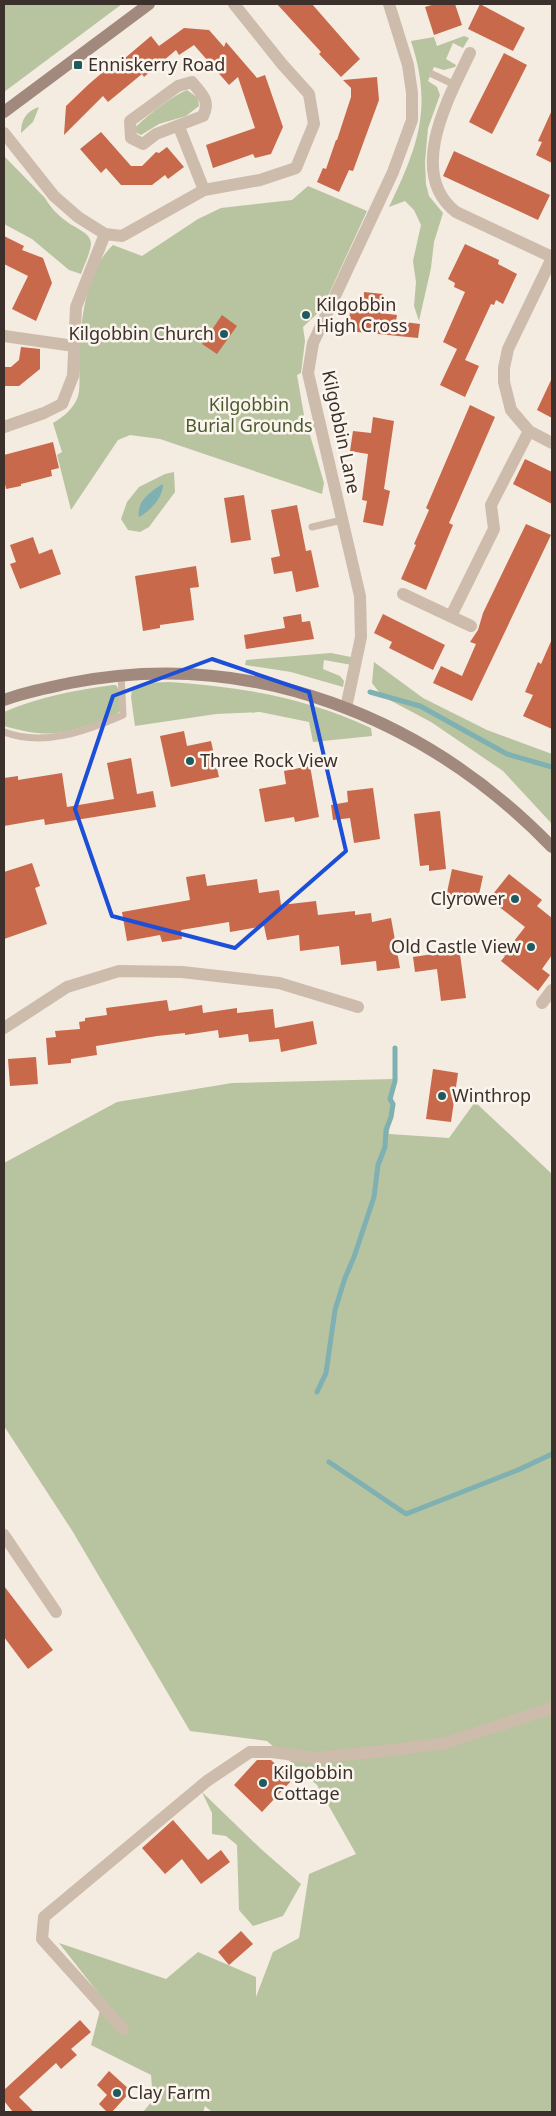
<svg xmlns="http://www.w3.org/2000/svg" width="556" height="2116" viewBox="0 0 556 2116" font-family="'Noto Sans',sans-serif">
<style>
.green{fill:#b8c4a0}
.water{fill:#7fb0b2}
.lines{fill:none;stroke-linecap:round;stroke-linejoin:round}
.stream{stroke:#7fb0b2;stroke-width:5}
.building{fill:#c8694b}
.lane{stroke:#cdbbac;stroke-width:7}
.street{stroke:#cdbbac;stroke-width:12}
.secondary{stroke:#a18a7d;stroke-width:12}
.marked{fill:none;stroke:#1d4ed8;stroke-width:4;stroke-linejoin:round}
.poi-dot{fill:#1f5a5e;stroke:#fbf5ee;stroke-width:2}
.labels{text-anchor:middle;stroke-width:5;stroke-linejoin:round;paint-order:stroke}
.poi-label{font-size:18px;fill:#3b302b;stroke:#fbf5ee;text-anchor:start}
.park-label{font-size:18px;fill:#4a5a2e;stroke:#fbf5ee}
.street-label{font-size:18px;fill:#3b302b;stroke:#fbf5ee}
</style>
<rect width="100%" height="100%" fill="#f4ebe1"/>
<path class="green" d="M4 4H122L4 92Z
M464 36 469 38 463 48 453 43 446 59 456 65 455 67 444 70 434 67 428 81 437 87 440 95 428 128 425 162 426 184 429 196 443 213 434 242 431 268 419 321 414 306 416 282 413 261 421 225 414 210 405 201 389 207C418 146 433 108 411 41L434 37 437 46Z
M187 90 198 98 199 106 186 116 159 124 141 135 137 133 135 128C145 117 174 95 187 90Z
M39 107 33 122 21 133C21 120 26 111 39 107Z
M4 156 45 198C50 207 58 215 66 221 74 228 91 232 91 244 90 254 84 265 81 274L69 270 32 239 4 224Z
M308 186 367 211 322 309 303 327 305 341 301 373 297 375 304 415 301 420 305 433 310 435 324 483 322 494 160 439 130 435 118 440 71 510 57 455 62 452 53 423C63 417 72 410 77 399 81 390 79 374 79 364 80 327 84 272 113 245L142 256 198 219 221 208 292 200Z
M174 472 175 492 149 527 140 532 128 530 121 519 127 502 139 487 165 474Z
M331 653 356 658 352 665 324 660 323 669 340 676 344 681 343 687 291 672 245 665 246 660Z
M374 662 423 698 487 730 552 754V824L503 771 431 722 382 696 372 683Z
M170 682C242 687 304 697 371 728L372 736 313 742 309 722 260 712 216 714 135 726 131 697 132 689 143 683Z
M113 685H116L119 690 120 711C115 717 103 720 95 723 57 736 43 737 4 726V712C38 697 76 690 113 685Z
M393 1079 389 1134 449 1138 475 1102 552 1174V2112H212L205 2106 203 2112H143L153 2100 151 2075 91 2045 103 1999 59 1943 166 1979 198 1952 256 1977V1997L273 1952 299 1938 309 1874 356 1854 317 1785 267 1741 190 1731 73 1532 4 1426V1163L117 1102 232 1083Z
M202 1792 261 1849 301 1884 283 1916 253 1926 239 1910 237 1845 226 1836 212 1834V1813Z"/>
<path class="water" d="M163 484C163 498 150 511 139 517 136 501 151 491 163 484Z"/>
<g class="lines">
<path class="stream" d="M370 692 420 706 507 754 552 767
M317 1392 326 1373 335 1310 345 1278 354 1257 374 1197 378 1165 385 1147 386 1130 391 1117 393 1104 390 1099 395 1081V1048
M329 1462 406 1514 518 1470 552 1454"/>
</g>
<path class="building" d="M277 4H312L360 59 341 77 319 54 321 52Z
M435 4H455L462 25 434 35 425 7Z
M480 4 525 28 513 51 468 29Z
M184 28 209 30 224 47 226 42 257 78 265 75 283 127 271 154 255 158 253 154 213 168 206 145 255 128 238 77 229 85 194 45 179 55 176 50 144 77 142 74 108 102 103 96 64 135 66 106 89 84 116 61 118 64 151 36 159 46Z
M504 53 527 65 492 134 469 122Z
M377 77 379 100 353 171 349 170 339 192 317 182 323 168 326 169 336 140H337L351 97V88L343 80Z
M552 110V163L536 155 542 142 538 141Z
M101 132 131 166H142L156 152 159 153 167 147 184 167 168 179 165 175 152 185H121L106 168 101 173 80 149Z
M454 151 550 195 538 220 443 176Z
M4 236 24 246 22 250 43 258 52 283 36 321 12 309 28 276 4 264Z
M465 244 499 260 498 264 517 274 503 304 496 300 494 305 491 304 465 360 479 366 465 397 440 385 457 349 443 342 465 292 454 287 455 283 448 279Z
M364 292 383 294 381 313 397 315 396 321 420 324 418 338 348 331 350 311 363 312Z
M222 315 237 326 217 354 202 344Z
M21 347 40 349V369L19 386H4V367H11L19 360Z
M552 378V418L537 410Z
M470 405 495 417 449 523 453 525 426 590 401 579 416 545 414 544 429 510 426 508Z
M373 417 394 421 384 489 390 491 383 526 363 522 367 501 362 500 368 454 350 451 353 431 371 433Z
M53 442 59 468 51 470 52 476 21 484V486L6 489 4 479V455Z
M525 459 552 472V504L513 484Z
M244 495 251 540 231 543 224 498Z
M297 505 306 551 311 550 319 587 296 592 292 571 274 574 271 558 280 556 271 510Z
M526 524 551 535 472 701 433 683 441 666 462 676 476 644 470 642 478 630 483 613Z
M33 537 39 554 52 549 61 574 20 589 10 564 16 562 10 545Z
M196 566 199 587 190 588 194 620 160 625V628L143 631 135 576Z
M301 614 302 622 310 621 314 639 246 649 244 635 285 628 283 617Z
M383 614 445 645 433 670 389 648 392 642 374 633Z
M552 639V729L523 716 533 695 525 692 538 662 541 664Z
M184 731 187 746 211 741 219 777 171 787 160 736Z
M131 758 137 794 153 791 156 807 45 825 44 819 4 826V778L18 776V780L62 773 67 807 114 799 107 763Z
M310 766 319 817 295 822 294 817 265 822 259 789 286 784 284 771Z
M373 788 380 839 354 843 350 818 333 820 331 805 348 802 347 791Z
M440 811 446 869 429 871V865L420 866 414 814Z
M32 863 40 886 35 888 47 924 4 939V872Z
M452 869 483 876 477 904 446 897Z
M205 874 207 886 257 879 259 893 279 890 281 905 316 901 318 915 355 911V915L371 913 372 922 391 918 400 968 377 971 376 961 341 965 339 946 300 951 299 935 267 940 264 926 230 932 229 922 181 930 182 939 162 942 160 935 127 941 122 912 190 900 186 877Z
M509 874 542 900 537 906 552 918V955L542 969 550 975 538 991 501 961 505 956 503 955 525 927 489 899Z
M459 947 466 998 441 1001 437 969 415 972 413 957 433 954V951Z
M167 1000 169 1011 202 1005 203 1013 237 1008V1013L273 1009 275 1028 313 1021 317 1044 281 1052 279 1039 249 1042 248 1034 219 1038 218 1030 185 1035V1033L157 1036 96 1046 97 1055 71 1059V1063L48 1065 46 1038 56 1037 55 1031 80 1029 79 1022 85 1021V1018L107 1015 106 1008Z
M36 1057 38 1084 10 1086 8 1059Z
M433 1069 458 1073 451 1122 426 1119Z
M4 1586 53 1650 28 1669 4 1637Z
M257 1760H271L292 1780 262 1812 234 1785Z
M173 1820 208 1860 221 1850 230 1862 201 1884 182 1859 165 1874 142 1848Z
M241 1931 253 1944 229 1965 218 1952Z
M80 2020 91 2032 71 2049 77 2055 61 2069 56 2063 19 2097 34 2112H13L4 2101V2090Z
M109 2071 131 2091 112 2112H107L99 2104 107 2095 97 2085Z"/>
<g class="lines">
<path class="lane" d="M432 74 455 85
M279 431 319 423
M312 527 342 520
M4 732C44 747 86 731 123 715L121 675"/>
<path class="street" d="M470 53C449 97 406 173 456 212L552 257
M192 82C201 94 211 100 203 116L156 134 143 144 131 138 130 121 178 86Z
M179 127 204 190
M4 133 54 196 78 217 105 234
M552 258 508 349 504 368V382L511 410 529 431 552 443
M4 336 74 346
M4 427 44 413 62 404 73 376 76 307 105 234 122 236 204 190 260 180 296 168 314 124 309 94 282 64 234 4
M403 594 471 626
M451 616 494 529 491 505 529 431
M346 708 361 637 360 596 308 373 313 343 393 172 412 120V93L408 65 389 4
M542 1003 552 990
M4 1028 67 987 119 971 182 972 279 983 358 1007
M4 1535 56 1612
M123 2029 42 1939 44 1917 207 1781 250 1752H272L316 1758 393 1750 445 1743 552 1708"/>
<path class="secondary" d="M4 112 149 4
M4 700C25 692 47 688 70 683 251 647 426 717 552 847"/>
</g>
<path class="marked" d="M212 659 309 692 346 851 235 948 112 916 75 809 113 696Z"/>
<g class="poi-dot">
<rect x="73" y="60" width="10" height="10" rx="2.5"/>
<circle cx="306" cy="315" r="5"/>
<circle cx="224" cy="334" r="5"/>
<circle cx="190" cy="761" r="5"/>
<circle cx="515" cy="899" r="5"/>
<circle cx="531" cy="947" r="5"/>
<circle cx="442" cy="1096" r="5"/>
<circle cx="263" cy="1783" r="5"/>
<circle cx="117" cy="2093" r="5"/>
</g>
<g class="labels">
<g class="poi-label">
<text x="88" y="71">Enniskerry Road</text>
<text x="316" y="311">Kilgobbin<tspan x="316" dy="21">High Cross</tspan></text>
<text x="214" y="340" text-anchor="end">Kilgobbin Church</text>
<text x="200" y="767">Three Rock View</text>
<text x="505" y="905" text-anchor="end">Clyrower</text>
<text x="521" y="953" text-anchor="end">Old Castle View</text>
<text x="452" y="1102">Winthrop</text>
<text x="273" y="1779">Kilgobbin<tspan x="273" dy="21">Cottage</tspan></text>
<text x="127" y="2099">Clay Farm</text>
</g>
<g class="park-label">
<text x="249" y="411">Kilgobbin<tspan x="249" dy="21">Burial Grounds</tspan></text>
</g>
<g class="street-label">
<text transform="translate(341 432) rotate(78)" y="6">Kilgobbin Lane</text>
</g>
</g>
<rect width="556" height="2116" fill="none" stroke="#3b302b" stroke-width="10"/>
</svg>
